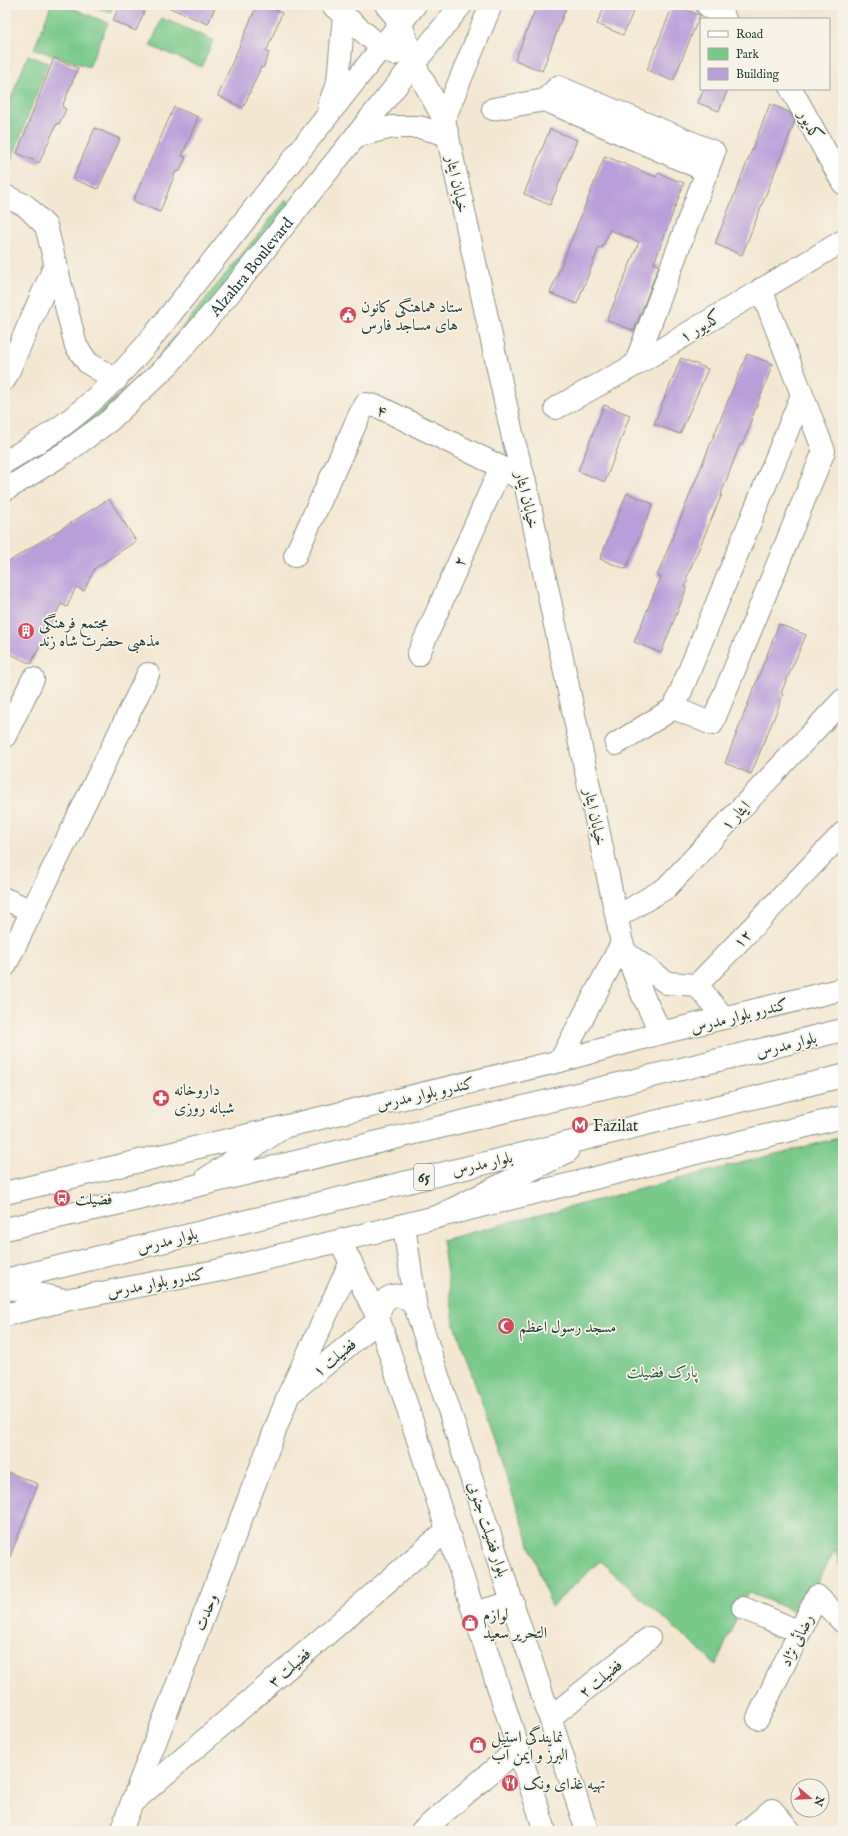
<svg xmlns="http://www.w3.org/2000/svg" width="848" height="1836" viewBox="0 0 848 1836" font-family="'IM FELL English',Amiri,serif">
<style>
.green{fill:#78c98a;stroke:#4c835f}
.building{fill:#ba9ed9}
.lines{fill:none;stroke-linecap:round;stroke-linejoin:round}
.street-casing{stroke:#8a9282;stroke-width:24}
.secondary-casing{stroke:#8a9282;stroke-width:24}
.primary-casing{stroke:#8a9282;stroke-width:24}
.street{stroke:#fff;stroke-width:22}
.secondary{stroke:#fff;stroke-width:22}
.primary{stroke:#fff;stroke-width:22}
.labels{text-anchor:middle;stroke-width:3.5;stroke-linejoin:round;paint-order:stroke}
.shield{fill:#f7f3e8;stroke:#60746a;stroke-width:1}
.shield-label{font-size:15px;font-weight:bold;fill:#1f3d34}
.street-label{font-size:16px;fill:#1f3d34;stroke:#f7f3e8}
.poi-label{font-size:16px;fill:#1f3d34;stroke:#f7f3e8;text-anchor:start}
.park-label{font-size:16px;fill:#315945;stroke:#f7f3e8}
</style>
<rect width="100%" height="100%" fill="#f7f3e8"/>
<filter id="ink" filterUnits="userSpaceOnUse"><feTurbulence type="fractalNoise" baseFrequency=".025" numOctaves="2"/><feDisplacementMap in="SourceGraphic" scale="8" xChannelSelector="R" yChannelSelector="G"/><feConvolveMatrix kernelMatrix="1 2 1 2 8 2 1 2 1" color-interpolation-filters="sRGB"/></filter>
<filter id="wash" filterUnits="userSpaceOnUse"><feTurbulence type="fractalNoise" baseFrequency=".012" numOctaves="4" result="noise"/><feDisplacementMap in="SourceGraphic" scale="16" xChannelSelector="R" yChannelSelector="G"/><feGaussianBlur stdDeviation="0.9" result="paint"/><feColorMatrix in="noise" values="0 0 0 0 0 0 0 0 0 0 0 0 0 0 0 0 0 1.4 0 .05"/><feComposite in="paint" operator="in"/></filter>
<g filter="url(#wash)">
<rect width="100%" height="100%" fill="#f4e7d1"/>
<path class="green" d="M51 5H65L108 23 89 67 34 49Z
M95 5H114L111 12 95 7Z
M162 18 213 40 202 67 150 46Z
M28 55 48 63 12 159 5 156V114Z
M286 200 291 203 158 368 112 411 5 484V471L50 446 98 413 138 379 151 366Z
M838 1138 843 1156V1576L835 1550 800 1614 748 1592 716 1665 600 1561 551 1607 454 1322 442 1240Z"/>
<g id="blocks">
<path class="building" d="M119 5H147L136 31 113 21Z
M163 5H216L208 24Z
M257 5H264L282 13 266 52 269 53 263 68 261 67 243 108 218 96Z
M537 5H567L542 71 515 60Z
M605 5H636L623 35 597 24Z
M673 5 700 15 673 81 647 70Z
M54 58 78 68 62 107 66 109 59 124 57 123 39 163 17 153Z
M704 89H728L719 111 698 103Z
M770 104 789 112 795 121 742 255 715 244Z
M174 107 198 117 182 156 186 157 179 172 176 171 160 212 133 201Z
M95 128 120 139 98 189 73 179Z
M550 129 577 140 550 205 524 194Z
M605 156 656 177 658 173 684 183 654 263 659 265 634 331 607 320 639 242 610 230 602 248 599 247 577 304 550 293Z
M747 354 773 364 750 423 751 424 742 445 740 444 721 494H722L686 579 688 580 685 586 687 587 661 653 634 642 661 577 657 576Z
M681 358 708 369 680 434 654 424Z
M604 405 630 415 605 482 578 471Z
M627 493 653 504 626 569 600 559Z
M109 499 136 541 95 568 84 591 76 587 67 607 61 604 31 664 5 651V564Z
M779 624 806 635 781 693 783 694 778 708 751 774 725 763Z
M5 1471 38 1484 6 1567H5Z"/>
</g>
</g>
<g filter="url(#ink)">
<use href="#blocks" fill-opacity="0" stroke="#8a9282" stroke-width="1"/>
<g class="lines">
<g class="street-casing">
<path id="street" d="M707 5 725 19
M791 89 843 183
M545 100 707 171
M493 109 545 100 558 87 714 152 635 365
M5 196 26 206 46 226 76 346 88 363 116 380
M761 289 824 451 712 724 674 708 802 395
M5 379 56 263
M556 408 635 365 843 241
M295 556 360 414 366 404 379 407 501 467 525 482
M418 655 501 467
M5 736 33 679
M616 744 674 708
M5 899 32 911
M617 917 666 888 843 700
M626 953 667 983 697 985 843 833
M5 966 148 674
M697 985 724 1018
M293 1391 379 1320
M743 1608 800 1632
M551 1717 649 1638
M758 1718 817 1596 843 1622
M133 1802 447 1530
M121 1831 289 1394 351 1262
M422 1831 518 1749
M747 1831 772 1810 790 1831"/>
</g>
<g class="secondary-casing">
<g id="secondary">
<path d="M332 5 381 47 394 54"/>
<path d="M386 5 401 23 414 64 444 119 513 438 525 482 622 943 643 996 661 1033"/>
<path d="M329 105 338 81 344 15"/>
<path d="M444 119 491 5"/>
<path d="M356 136 392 127H419L448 135"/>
<path d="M5 462C20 453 35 444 50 434 87 410 118 378 147 344L415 5"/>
<path id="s1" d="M5 490 65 453 109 421 169 364 238 283 461 5"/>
<path d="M560 1061 622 943"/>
<path d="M5 1193 560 1061 661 1033 843 989"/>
<path d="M5 1315 65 1300 216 1271 843 1117"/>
</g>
</g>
<g class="primary-casing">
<path id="primary" d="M207 1178 284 1127
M437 1217 567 1152
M404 1225 416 1309 587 1831
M5 1229 191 1187 843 1030
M340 1241 379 1320 545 1831
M5 1280 843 1076
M5 1287 65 1300
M379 1320C378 1294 402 1286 416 1309
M474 1613 513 1602"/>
</g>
<use href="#street" class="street"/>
<use href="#secondary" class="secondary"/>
<use href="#primary" class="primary"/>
</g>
</g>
<defs>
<g id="civic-disc" transform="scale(0.9)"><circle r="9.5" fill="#d1495b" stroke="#f7f3e8"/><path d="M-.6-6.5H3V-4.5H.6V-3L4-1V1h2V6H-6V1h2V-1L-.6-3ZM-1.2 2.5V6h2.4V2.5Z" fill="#fff"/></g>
<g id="building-disc" transform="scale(0.9)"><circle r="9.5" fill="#d1495b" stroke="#f7f3e8"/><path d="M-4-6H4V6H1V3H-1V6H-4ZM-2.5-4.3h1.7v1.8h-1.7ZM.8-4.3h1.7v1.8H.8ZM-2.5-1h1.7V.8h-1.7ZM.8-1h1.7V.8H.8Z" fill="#fff"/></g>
<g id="pharmacy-disc" transform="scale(0.9)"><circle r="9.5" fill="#d1495b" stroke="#f7f3e8"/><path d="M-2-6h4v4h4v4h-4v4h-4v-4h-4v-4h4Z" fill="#fff"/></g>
<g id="metro-disc" transform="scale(0.9)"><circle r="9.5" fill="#d1495b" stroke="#f7f3e8"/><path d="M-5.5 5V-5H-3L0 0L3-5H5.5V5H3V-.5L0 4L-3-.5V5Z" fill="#fff"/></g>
<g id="bus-disc" transform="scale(0.9)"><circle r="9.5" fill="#d1495b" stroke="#f7f3e8"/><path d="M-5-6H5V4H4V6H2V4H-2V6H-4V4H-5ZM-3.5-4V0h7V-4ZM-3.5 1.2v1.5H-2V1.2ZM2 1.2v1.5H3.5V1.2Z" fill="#fff"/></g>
<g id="mosque-disc" transform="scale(0.9)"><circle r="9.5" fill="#d1495b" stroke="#f7f3e8"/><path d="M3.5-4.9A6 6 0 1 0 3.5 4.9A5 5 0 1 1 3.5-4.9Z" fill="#fff"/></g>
<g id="shop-disc" transform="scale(0.9)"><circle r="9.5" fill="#d1495b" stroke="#f7f3e8"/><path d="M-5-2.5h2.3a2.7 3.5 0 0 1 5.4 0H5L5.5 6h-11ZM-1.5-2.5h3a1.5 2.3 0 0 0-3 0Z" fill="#fff"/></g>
<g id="restaurant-disc" transform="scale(0.9)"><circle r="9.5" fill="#d1495b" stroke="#f7f3e8"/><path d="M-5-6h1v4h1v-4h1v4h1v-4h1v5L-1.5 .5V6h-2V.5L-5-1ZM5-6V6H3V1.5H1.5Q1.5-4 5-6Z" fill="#fff"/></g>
</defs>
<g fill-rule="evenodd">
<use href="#civic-disc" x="348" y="315"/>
<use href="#building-disc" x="26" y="631"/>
<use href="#pharmacy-disc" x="161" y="1098"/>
<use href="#metro-disc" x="580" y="1125"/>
<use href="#bus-disc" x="62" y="1198"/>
<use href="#mosque-disc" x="506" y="1326"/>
<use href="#shop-disc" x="470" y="1623"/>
<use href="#shop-disc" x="478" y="1745"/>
<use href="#restaurant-disc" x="510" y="1783"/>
</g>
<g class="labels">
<rect class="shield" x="414" y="1164" width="20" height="26" rx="3"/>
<g class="shield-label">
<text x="424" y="1182">65</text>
</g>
<g class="street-label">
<text transform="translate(811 125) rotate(61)" y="6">کدیور</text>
<text transform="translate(458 184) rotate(78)" y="6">خیابان ایثار</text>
<text dy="6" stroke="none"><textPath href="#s1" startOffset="335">Alzahra Boulevard</textPath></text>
<text transform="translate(700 326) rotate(-31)" y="6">کدیور ۱</text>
<text transform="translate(382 410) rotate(21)" y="6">۴</text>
<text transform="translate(528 500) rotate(77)" y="6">خیابان ایثار</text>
<text transform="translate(459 561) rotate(-66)" y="6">۲</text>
<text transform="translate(735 815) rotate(-47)" y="6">ایثار ۱</text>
<text transform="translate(596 817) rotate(78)" y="6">خیابان ایثار</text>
<text transform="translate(742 938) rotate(-46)" y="6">۱۲</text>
<text transform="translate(739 1015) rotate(-14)" y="6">کندرو بلوار مدرس</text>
<text transform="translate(786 1044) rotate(-14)" y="6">بلوار مدرس</text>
<text transform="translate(425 1093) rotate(-13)" y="6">کندرو بلوار مدرس</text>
<text transform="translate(482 1163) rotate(-13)" y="6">بلوار مدرس</text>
<text transform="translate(167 1240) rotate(-14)" y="6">بلوار مدرس</text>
<text transform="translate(156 1282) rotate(-11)" y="6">کندرو بلوار مدرس</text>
<text transform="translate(334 1357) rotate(-39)" y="6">فضیلت ۱</text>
<text transform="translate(489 1529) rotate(72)" y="6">بلوار فضیلت جنوبی</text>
<text transform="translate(205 1612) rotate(-69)" y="6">وحدت</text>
<text transform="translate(796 1640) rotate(-64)" y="6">رضائی نژاد</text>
<text transform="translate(289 1667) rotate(-41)" y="6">فضیلت ۳</text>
<text transform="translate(600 1678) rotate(-39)" y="6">فضیلت ۲</text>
</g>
<g class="poi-label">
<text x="361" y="312">ستاد هماهنگی کانون<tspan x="361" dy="18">های مساجد فارس</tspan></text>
<text x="39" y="628">مجتمع فرهنگی<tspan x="39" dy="18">مذهبی حضرت شاه زند</tspan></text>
<text x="174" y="1095">داروخانه<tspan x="174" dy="18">شبانه روزی</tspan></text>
<text x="593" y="1131">Fazilat</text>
<text x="75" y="1204">فضیلت</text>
<text x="519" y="1332">مسجد رسول اعظم</text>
<text x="483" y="1620">لوازم<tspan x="483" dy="18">التحریر سعید</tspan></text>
<text x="491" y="1742">نمایندگی استيل<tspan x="491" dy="18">البرز و ایمن آب</tspan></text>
<text x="523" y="1789">تهیه غذای ونک</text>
</g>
<g class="park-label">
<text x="662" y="1377">پارک فضیلت</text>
</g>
</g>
<rect width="848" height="1836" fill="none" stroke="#f7f3e8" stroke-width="20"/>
<rect x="700" y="18" width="130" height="72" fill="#f7f3e8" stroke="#a1aaa0"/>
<rect x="708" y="31" width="20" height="6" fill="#ffffff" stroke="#a1aaa0"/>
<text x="736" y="38" font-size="12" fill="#1f3d34">Road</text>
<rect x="708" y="48" width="20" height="12" fill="#78c98a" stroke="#a1aaa0"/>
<text x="736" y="58" font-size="12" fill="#1f3d34">Park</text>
<rect x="708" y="68" width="20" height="12" fill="#ba9ed9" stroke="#a1aaa0"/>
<text x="736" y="78" font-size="12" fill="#1f3d34">Building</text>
<g transform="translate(810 1798) rotate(109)"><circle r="19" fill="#f7f3e8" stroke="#a1aaa0"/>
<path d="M0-3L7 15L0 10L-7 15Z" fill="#d1495b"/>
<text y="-6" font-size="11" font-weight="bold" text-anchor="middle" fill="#1f3d34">N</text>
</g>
</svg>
